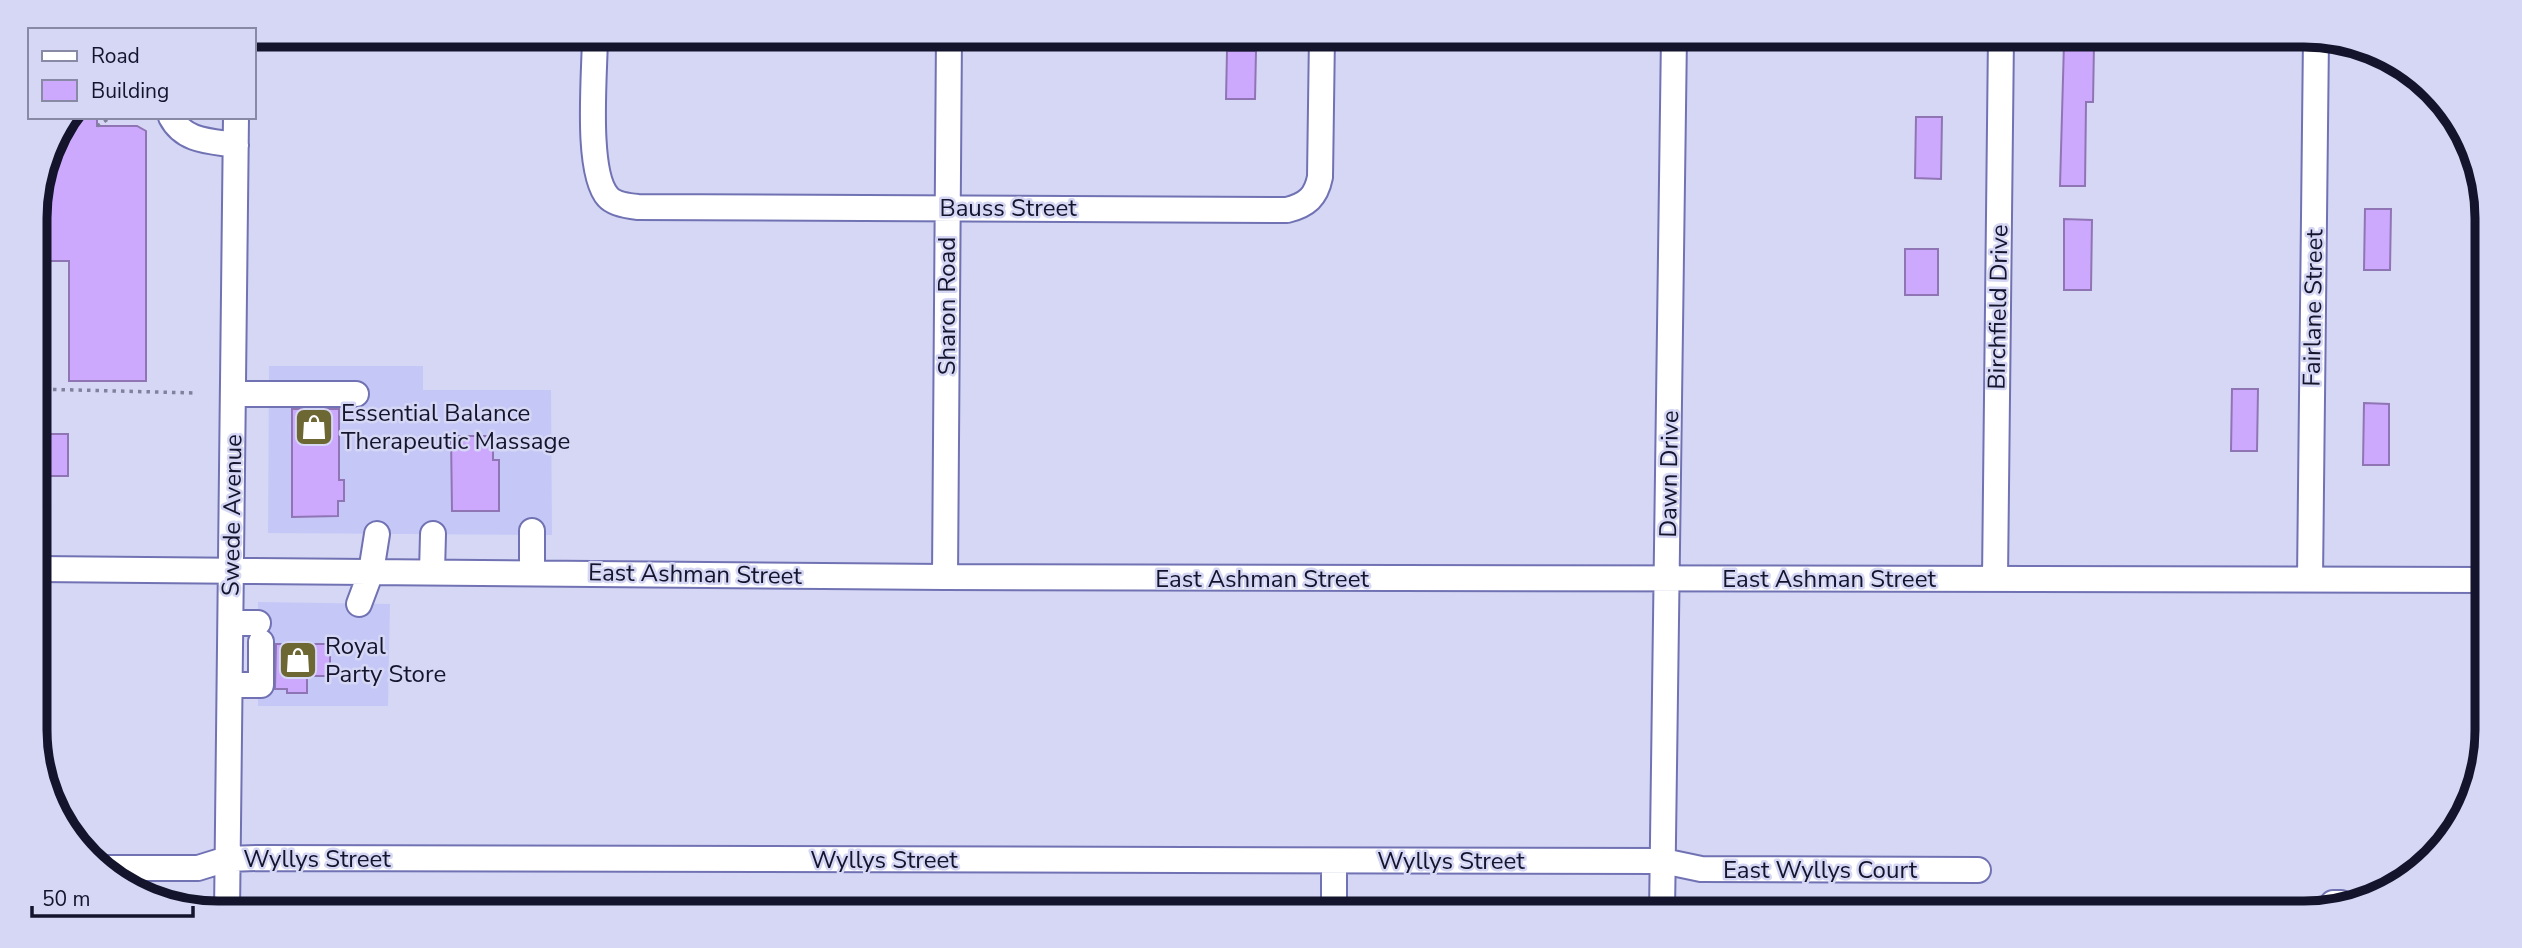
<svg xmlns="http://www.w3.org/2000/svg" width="2522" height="948" viewBox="0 0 2522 948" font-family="'Nunito Sans',sans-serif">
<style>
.built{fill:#c5c8f7}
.building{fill:#cca9fd;stroke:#9075b5;stroke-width:2}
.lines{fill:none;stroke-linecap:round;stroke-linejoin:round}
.minor-casing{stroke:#7172b3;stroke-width:28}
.path{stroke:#80829d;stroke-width:3.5;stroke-dasharray:3.5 5;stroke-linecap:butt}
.minor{stroke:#fff;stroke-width:24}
.labels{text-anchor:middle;stroke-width:5;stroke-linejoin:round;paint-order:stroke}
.street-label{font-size:24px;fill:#14142d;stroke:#d5d7f4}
.poi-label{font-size:24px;fill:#14142d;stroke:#d5d7f4;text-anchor:start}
.rim{fill:none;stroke:#14142d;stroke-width:9}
</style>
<rect width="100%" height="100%" fill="#d5d7f4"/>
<path class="built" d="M269 366H423V390H551L552 535 268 533Z
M258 602 390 604 388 706H258Z"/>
<path class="building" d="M2064 43 2094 44 2093 102H2086L2085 186H2060Z
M1227 51H1256L1255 99H1226Z
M69 117H97V126H137L146 131V381H69V261H36L35 206 54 137Z
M1916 117H1942L1941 179 1915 178Z
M2365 209H2391L2390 270H2364Z
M2064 219 2092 220 2091 290H2064Z
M1905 249H1938V295H1905Z
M2232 389H2258L2257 451H2231Z
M2364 403 2389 404V465H2363Z
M292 409H339V480H344V501H338V516L292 517Z
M37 434H68V476H37Z
M451 436H493V460H499V511H452Z
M276 644H330V676H307V693H287V689H275Z"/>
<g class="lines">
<g class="minor-casing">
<path id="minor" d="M595 35C595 70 585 172 608 197 614 204 628 206 638 207L1287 210C1307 205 1316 197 1320 177L1322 35
M171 117C184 142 211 141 236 145
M233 394H356
M37 569 945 577 2487 580
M432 572 433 534
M532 573V531
M945 577 949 35
M1995 579 2001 35
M2310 579 2316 37
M359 604 371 572 377 534
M231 623H258
M230 685H261V642
M106 868H198L227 859 258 858 1663 861 1701 869 1978 870
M2333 903H2341
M227 913 236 117
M1334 913V861
M1662 913 1674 35"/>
</g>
<path class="path" d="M97 126 111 117
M36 389 196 393
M47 389 49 252"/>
<use href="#minor" class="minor"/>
</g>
<defs>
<g id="shop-square" transform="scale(2.0125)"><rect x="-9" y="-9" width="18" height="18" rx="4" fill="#6d6734" stroke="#d5d7f4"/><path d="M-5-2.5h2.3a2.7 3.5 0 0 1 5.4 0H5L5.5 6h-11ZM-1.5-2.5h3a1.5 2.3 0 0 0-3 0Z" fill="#fff"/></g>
</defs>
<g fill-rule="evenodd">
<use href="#shop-square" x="314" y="427"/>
<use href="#shop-square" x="298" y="660"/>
</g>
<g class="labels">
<g class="street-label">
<text x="1008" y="216">Bauss Street</text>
<text transform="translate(947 306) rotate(-90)" y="8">Sharon Road</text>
<text transform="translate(1998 307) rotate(-89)" y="8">Birchfield Drive</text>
<text transform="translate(2313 308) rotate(-89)" y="8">Fairlane Street</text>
<text transform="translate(1669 474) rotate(-89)" y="8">Dawn Drive</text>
<text transform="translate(232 515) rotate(-89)" y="8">Swede Avenue</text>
<text transform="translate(695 574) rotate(1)" y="8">East Ashman Street</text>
<text x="1262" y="587">East Ashman Street</text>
<text x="1829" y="587">East Ashman Street</text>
<text x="317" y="867">Wyllys Street</text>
<text x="884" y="868">Wyllys Street</text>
<text x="1451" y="869">Wyllys Street</text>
<text x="1820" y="878">East Wyllys Court</text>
</g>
<g class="poi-label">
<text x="341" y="421">Essential Balance<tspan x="341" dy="28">Therapeutic Massage</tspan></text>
<text x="325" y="654">Royal<tspan x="325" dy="28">Party Store</tspan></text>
</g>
</g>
<path d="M0 0H2522V948H0ZM218 47H2304A171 171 0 0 1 2475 218V730A171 171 0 0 1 2304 901H218A171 171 0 0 1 47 730V218A171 171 0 0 1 218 47Z" fill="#d5d7f4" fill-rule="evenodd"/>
<path class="rim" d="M218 47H2304A171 171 0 0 1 2475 218V730A171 171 0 0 1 2304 901H218A171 171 0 0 1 47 730V218A171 171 0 0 1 218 47Z"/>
<rect x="28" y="28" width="228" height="91" fill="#d5d7f4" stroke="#8889a4" stroke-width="2"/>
<rect x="42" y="51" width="35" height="10" fill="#ffffff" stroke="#8889a4" stroke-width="2"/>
<text x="91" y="63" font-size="21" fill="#14142d">Road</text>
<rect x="42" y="80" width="35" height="21" fill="#cca9fd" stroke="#8889a4" stroke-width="2"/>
<text x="91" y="98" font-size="21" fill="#14142d">Building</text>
<path d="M32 906v10h161v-10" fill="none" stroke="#14142d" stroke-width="3.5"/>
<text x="42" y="906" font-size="21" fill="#14142d" stroke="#d5d7f4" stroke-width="5" paint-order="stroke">50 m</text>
</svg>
